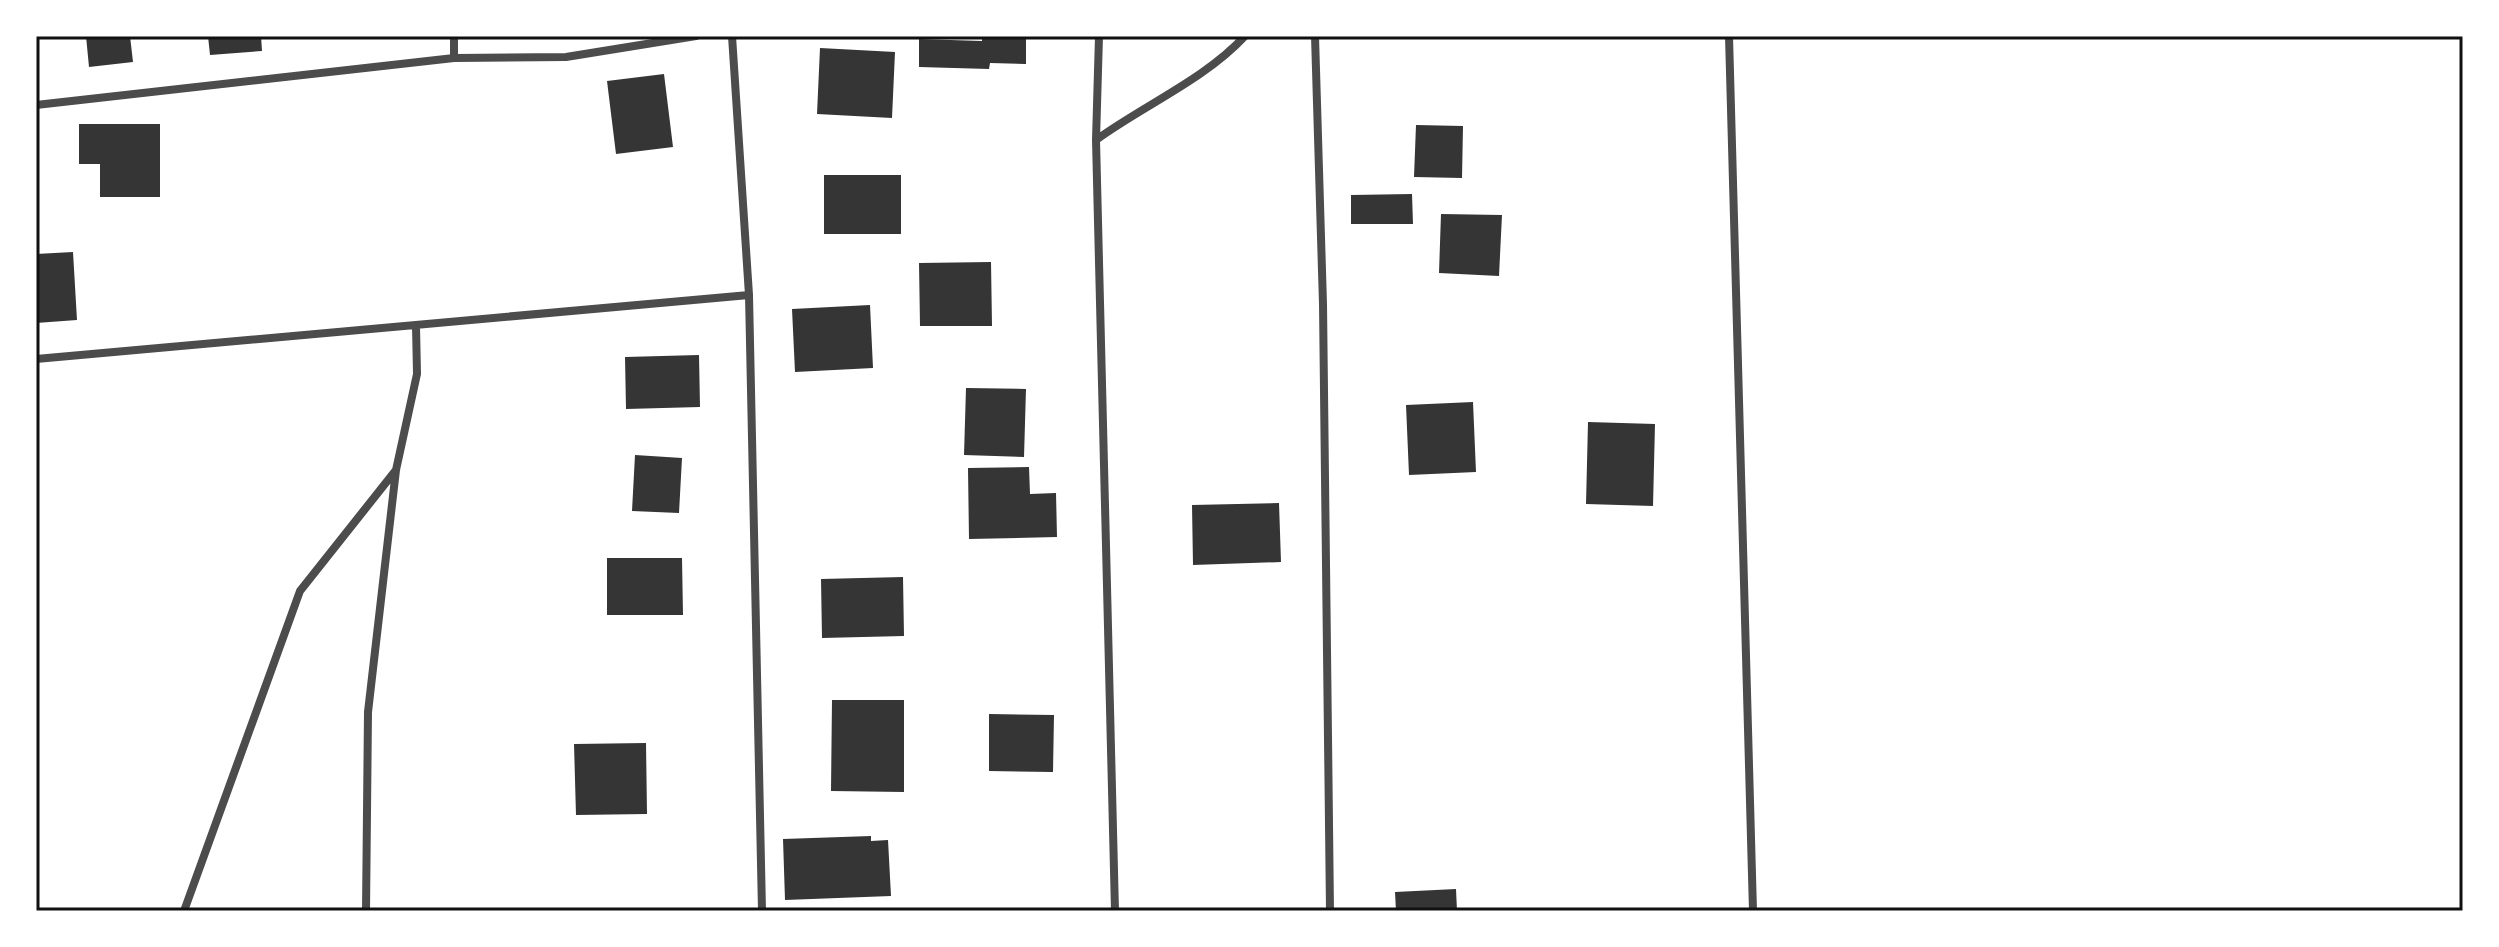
<svg xmlns="http://www.w3.org/2000/svg" width="2499" height="947" viewBox="0 0 2499 947" font-family="'Noto Serif',serif">
<style>
.building{fill:#353535}
.lines{fill:none;stroke-linecap:round;stroke-linejoin:round}
.minor{stroke:#4c4c4c;stroke-width:8}
.neatline{fill:none;stroke:#111;stroke-width:3}
</style>
<rect width="100%" height="100%" fill="#fff"/>
<path class="building" d="M86 36H130L133 62 89 67Z
M208 36H261L262 51 210 55Z
M982 36H1026V64L990 63 989 69 919 67V39L982 41Z
M820 48 895 52 892 118 817 114Z
M664 74 673 147 616 154 607 81Z
M79 124H160V197H100V164H79Z
M1416 125 1463 126 1462 178 1414 177Z
M824 175H901V234H824Z
M1412 194 1413 224H1351V195Z
M1441 214 1502 215 1499 276 1439 273Z
M73 252 77 320 36 323V254Z
M991 262 992 326H920L919 263Z
M870 305 873 368 795 372 792 309Z
M699 355 700 407 626 409 625 357Z
M966 388 1026 389 1024 457 964 455Z
M1473 402 1476 472 1409 475 1406 405Z
M1588 422 1655 424 1653 506 1586 504Z
M635 455 682 458 679 513 632 511Z
M1029 467 1030 494 1056 493 1057 537 969 539 968 468Z
M1279 503 1281 562 1193 565 1192 505Z
M607 558H682L683 615H607Z
M903 577 904 636 822 638 821 579Z
M832 700H904V792L831 791Z
M989 714 1054 715 1053 772 989 771Z
M646 743 647 814 576 815 574 744Z
M871 836V841L888 840 891 896 785 900 783 839Z
M1456 889 1457 911H1396L1395 892Z"/>
<g class="lines">
<path class="minor" d="M732 36 749 295 762 911
M1315 36 1323 304 1330 911
M1729 36 1753 911
M454 58V36
M36 105 454 58 566 57 696 36
M1096 140 1099 36
M36 359 749 295
M184 911 300 591 396 470
M366 911 368 712 396 470 417 374 416 326
M1115 911 1096 140C1144 105 1204 80 1245 36"/>
</g>
<rect width="2499" height="947" fill="none" stroke="#ffffff" stroke-width="76"/>
<rect x="38" y="38" width="2423" height="871" class="neatline"/>
</svg>
